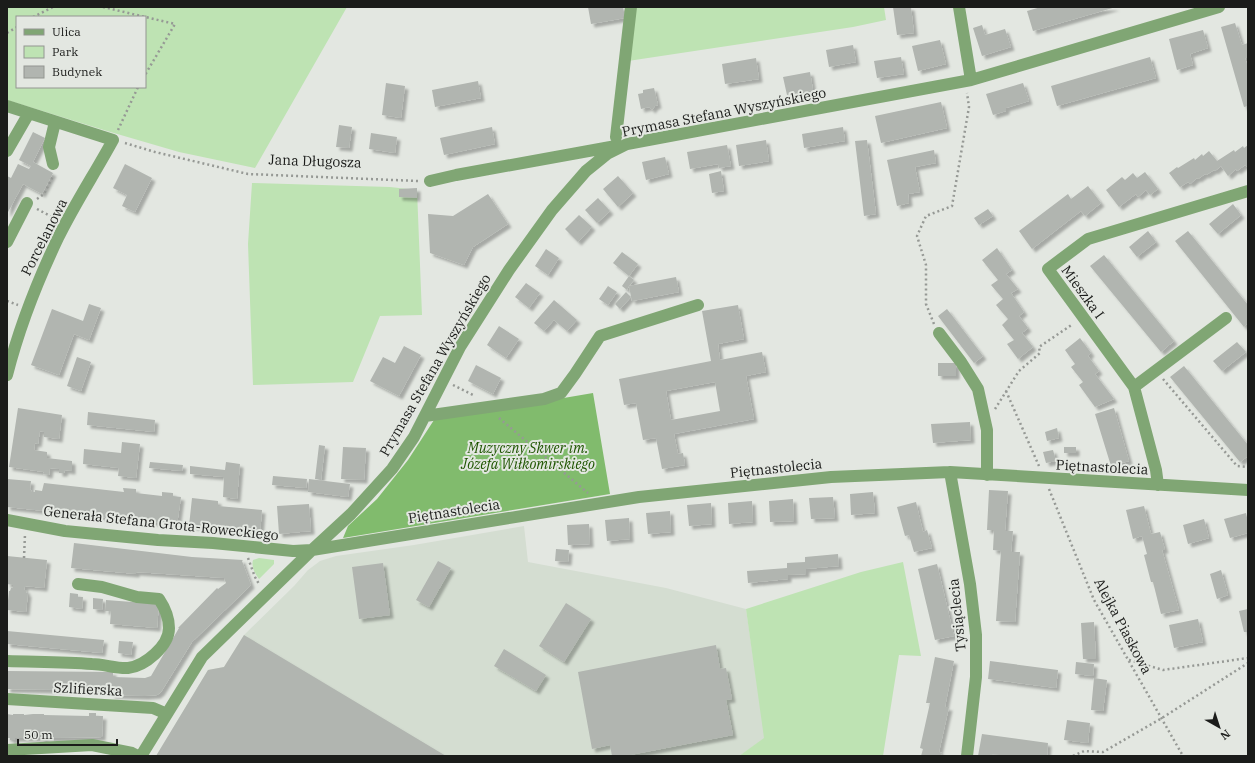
<svg xmlns="http://www.w3.org/2000/svg" width="1255" height="763" viewBox="0 0 1255 763" font-family="'IBM Plex Serif',serif">
<style>
.built{fill:#d4ddd1}
.green{fill:#bee3b3;fill-rule:evenodd}
.forest{fill:#81bb6d}
.building{fill:#b1b5b0;fill-rule:evenodd;filter:url(#shadow)}
.lines{fill:none;stroke-linecap:round;stroke-linejoin:round}
.path{stroke:#969995;stroke-width:2.5;stroke-dasharray:2 3;stroke-linecap:butt}
.minor{stroke:#80a674;stroke-width:12}
.labels{text-anchor:middle;stroke-width:4;stroke-linejoin:round;paint-order:stroke}
.street-label{font-size:14px;fill:#1b1c1a;stroke:#e3e7e1}
.park-label{font-size:14px;font-style:italic;fill:#1e5501;stroke:#e3e7e1}
</style>
<defs>
<filter id="shadow"><feDropShadow dx="3.5" dy="3.5" stdDeviation="1" flood-color="#0004"/></filter>
</defs>
<rect width="100%" height="100%" fill="#e3e7e1"/>
<path class="built" d="M524 526 528 562 666 588 746 609 765 738 739 756H156L208 670 224 667 244 635 294 586 308 570 320 561 336 556 414 545Z"/>
<path class="green" d="M7 7H347L255 168 179 152 107 131 7 100ZM17 17H145V87H17Z
M635 7H884L886 20 853 27 628 61Z
M252 183 390 187 417 190 422 315 380 316 353 382 253 385 248 244Z
M259 558 274 560V564L259 579C255 574 251 566 253 560Z
M903 562 921 656 899 655 883 756H739L764 738 746 609 861 572Z"/>
<path class="forest" d="M593 393 610 494 343 538 348 526 377 499 408 460 434 420Z"/>
<path class="building" d="M588 7H623L625 18 591 24Z
M893 7H911L914 33 897 35Z
M1041 7H1116L1033 31 1027 11Z
M1235 23 1242 45 1248 43V58H1245L1248 67V106L1244 107 1221 27Z
M982 25 985 35 1005 29 1011 47 982 56 973 28Z
M1203 30 1208 48 1190 54 1193 65 1177 70 1169 39Z
M940 40 946 64 918 71 912 46Z
M853 45 856 62 829 67 826 50Z
M901 57 904 74 877 78 874 61Z
M1150 57 1156 78 1057 106 1051 86Z
M756 58 759 79 725 84 722 64Z
M810 72 813 90 787 95 783 77Z
M478 81 481 98 435 107 432 90Z
M386 83 405 86 401 118 382 115Z
M1023 83 1029 101 1006 108V111L993 115 986 94Z
M654 88 658 105 655 106 652 110 649 107 641 109 638 94 643 93V90Z
M941 102 947 128 881 143 875 116Z
M339 125 352 127 349 148 336 147Z
M492 127 495 144 444 155 440 138Z
M843 127 845 141 804 148 802 134Z
M33 132 45 138 33 162 53 173 42 194 23 184 7 214V176L11 178 18 164 29 169 31 166 19 160Z
M371 133 397 137 395 153 369 149Z
M766 140 769 161 739 166 736 145Z
M867 140 876 214 864 216 855 141Z
M727 145 731 166 719 168 718 164 690 169 687 152Z
M1248 145V166L1247 167 1245 165 1237 171 1236 169 1228 176 1221 166 1215 171 1214 170 1206 175 1205 174 1198 179 1197 178 1190 184 1188 182 1180 187 1169 173 1177 167 1178 168 1194 158 1195 160 1202 154 1203 156 1209 151 1217 161 1234 150 1235 152 1243 146 1244 148Z
M934 150 936 163 915 167 920 192 908 194 909 203 897 206 887 160Z
M665 157 669 174 646 180 642 162Z
M125 164 152 178 135 212 122 206 127 195 113 188Z
M721 171 724 191 712 193 709 174Z
M1145 172 1158 189 1150 195 1146 190 1138 197 1136 194 1119 207 1106 190 1122 177 1125 180 1133 173 1137 178Z
M618 176 633 193 618 207 603 189Z
M1088 186 1101 203 1085 216 1081 211 1032 249 1019 231 1068 194 1071 199Z
M417 188V198L399 197V189Z
M488 194 508 224 473 247 464 265 430 253 428 214 453 216Z
M598 198 610 211 597 223 585 210Z
M1233 204 1241 215 1218 234 1209 224Z
M988 209 993 216 979 225 974 218Z
M579 215 592 227 578 242 565 229Z
M1148 231 1156 242 1137 257 1129 247Z
M1188 231 1248 305V323L1244 327 1175 241Z
M997 248 1012 270 1006 274 1018 289 1011 293 1024 312 1019 316 1028 328 1022 333 1033 347 1018 359 1007 344 1014 340 1002 325 1008 319 996 305 1003 299 991 285 998 280 982 260Z
M546 249 559 258 548 275 535 266Z
M622 252 638 264 629 276 613 263Z
M1104 255 1174 341 1161 352 1090 266Z
M629 276 634 280 629 286 676 277 679 292 632 301 631 297 620 309 615 304 626 292 631 297 629 286 627 290 622 286Z
M526 283 540 293 529 308 515 297Z
M608 286 617 292 608 305 599 299Z
M554 300 577 320 567 331 554 320 544 331 534 323Z
M89 304 101 308 89 340 74 334 59 375 31 365 52 309 83 321Z
M738 305 744 339 718 344 720 360 762 352 766 372 746 376 754 419 674 434 678 454 683 453 685 465 662 469 656 438 643 440 636 403 624 405 619 379 711 361 702 311ZM715 382 720 411 671 420 666 391Z
M947 309 983 356 974 363 938 316Z
M499 326 519 339 506 358 487 345Z
M1080 338 1091 353 1088 356 1099 371 1095 374 1114 399 1095 407 1079 385 1083 382 1071 367 1075 364 1065 350Z
M1237 342 1246 352 1222 371 1213 361Z
M404 346 421 355 399 396 370 381 383 357 395 363Z
M77 357 91 362 81 391 67 386Z
M938 363H956V376H938Z
M476 365 501 378 493 394 468 381Z
M1184 366 1248 445V456L1240 462 1170 377Z
M18 408 62 415 59 439 44 437V432L40 431 38 444 35 443 34 450 47 452V458L72 461V471L65 470 64 473H59V469L50 468 49 475 43 474 44 472 9 467Z
M1114 408 1129 461 1111 466 1095 414Z
M88 412 155 420 154 432 87 425Z
M970 422 971 440 933 443 931 424Z
M1057 428 1059 438 1047 441 1045 432Z
M122 442 140 444 136 478 118 476 119 468 83 464 84 449 121 453Z
M319 445 325 446 321 480 315 479Z
M343 447 366 448 364 480 341 479Z
M1064 447H1076V453H1064Z
M1053 450 1056 461 1046 463 1043 452Z
M150 462 183 465 182 471 149 468Z
M226 462 240 464 237 499 223 497 224 477 190 474V466L225 470Z
M273 476 307 479 306 488 272 485Z
M7 479 31 481 30 489 32 492H35V490L42 491 44 483 124 492 123 488 136 489V493L162 496V492L173 493V496L181 497 177 525 7 507Z
M309 479 350 484 348 497 308 492Z
M989 490 1008 491 1005 531H1013L1011 552H1020L1015 622 996 621 1001 551 993 550 994 530H987Z
M873 492 875 513 851 515 850 494Z
M833 497 835 518 811 519 809 498Z
M192 498 218 501V506L262 510 260 534 189 526Z
M793 499 794 521 770 522 769 501Z
M752 501 753 522 729 524 728 503Z
M916 502 923 532 927 530 932 548 914 552 909 535 905 536 897 507Z
M711 503 712 524 689 526 687 505Z
M309 504 311 531 279 534 277 506Z
M1144 506 1151 534 1160 532 1165 550H1162L1179 610 1161 614 1153 582H1151L1144 555 1147 554 1142 536 1133 539 1126 510Z
M670 511 671 532 648 534 646 513Z
M1246 513 1248 522V533L1230 538 1224 519Z
M629 518 630 539 607 541 605 520Z
M1204 519 1209 538 1188 544 1183 525Z
M589 524 590 544 568 545 567 525Z
M74 543 192 557 243 560 242 561 251 585 192 642 161 692 157 695 145 696 111 695 112 691 7 689V671L113 672V677L145 678 151 676 179 628H178L217 588 218 589 226 583 224 578 136 572V574L71 568Z
M556 549 569 550 568 562 555 561Z
M838 554 839 566 806 569V574L788 575V579L748 583 747 571 787 568V563L805 562V557Z
M7 556 47 560 44 588 25 586 24 590H27L26 593H28L26 612 7 610 9 591H10L11 588H13V585L7 584Z
M438 561 451 568 429 607 416 600Z
M383 563 390 615 359 619 352 567Z
M937 564 954 636 935 640 918 569Z
M1221 570 1228 595 1217 599 1210 574Z
M70 593 78 594V597H83L82 609 69 607Z
M93 598 103 599 102 610 93 609Z
M106 600 159 604 157 628 110 624 111 611H105Z
M566 603 591 619 564 662 539 646Z
M1248 609V632H1244L1239 611Z
M1198 619 1203 642 1174 648 1169 625Z
M1094 622 1096 659H1083L1081 623Z
M7 631 104 640 102 653 7 644Z
M244 635 446 756H156L208 670 224 667Z
M119 641 133 642 131 655 118 653Z
M716 645 720 669 726 668 732 699 726 700 733 735 625 756H612L610 745 592 749 578 672Z
M504 649 546 675 536 691 494 666Z
M935 657 954 661 945 707H949L939 752 942 753 941 756H921L923 749 920 748 930 703H926Z
M990 661 1058 670 1056 688 988 679Z
M1076 662 1094 664 1093 676 1075 674Z
M1094 678 1107 680 1103 711 1091 710Z
M89 713H96V716H103L102 737 54 738H45V741H41V738H15V740H10V738H7V714L13 715V714H24V715L33 714H44V715L89 716Z
M1067 720 1090 723 1088 743 1064 740Z
M982 734 1048 743 1047 756H1008L991 754 990 756H978Z"/>
<g class="lines">
<path class="path" d="M103 7 175 24 145 75
M33 17 53 7
M7 33 17 27
M118 130 138 87
M125 143 155 152 248 174 418 181
M37 199 44 194 53 176
M37 209 56 219
M7 301 18 305
M934 324 926 304V265L917 236 926 216 952 206 969 107 967 93
M1163 379 1237 466 1248 467
M453 385 475 396
M1006 391 1039 466
M995 409 1019 371 1040 353 1039 347 1073 324
M499 418 588 493
M1049 489 1094 600 1183 756
M24 558 25 534
M248 558 255 577 259 584
M1129 660 1163 670 1248 658
M1073 756 1084 751 1103 752 1162 718 1248 663"/>
<path class="minor" d="M959 7 971 80
M7 106 113 140C95 173 74 205 58 238 37 282 19 328 7 375
M616 137 631 7
M7 151 29 113
M53 164 49 147 55 122
M430 181 456 175 616 146
M7 242 27 203
M939 333 961 362 978 389 987 430V475
M1134 387 1226 318
M425 416 544 399 561 393 575 374 600 336 698 305
M950 472 970 584 976 635V677L967 756
M1158 485 1156 470 1134 387 1048 269 1088 239 1248 191
M7 520 65 531 158 540 213 543 293 551 312 550 639 497 831 477 950 472 1248 490
M7 661C35 662 64 662 92 664 103 664 118 669 128 668 145 666 169 646 169 628 169 617 165 608 159 599L137 597 102 587 78 584
M7 699 153 708 167 714
M7 750 92 745 132 753 138 756
M141 756 202 657 312 550 351 514 392 469 414 437 460 347 509 270 552 210 586 171 607 154 627 144 971 80 1219 7"/>
</g>
<g class="labels">
<g class="street-label">
<text transform="translate(724 112) rotate(-11)" y="5">Prymasa Stefana Wyszyńskiego</text>
<text transform="translate(315 161) rotate(2)" y="5">Jana Długosza</text>
<text transform="translate(44 237) rotate(-63)" y="5">Porcelanowa</text>
<text transform="translate(1083 292) rotate(54)" y="5">Mieszka I</text>
<text transform="translate(435 365) rotate(-60)" y="5">Prymasa Stefana Wyszyńskiego</text>
<text transform="translate(1102 467) rotate(3)" y="5">Piętnastolecia</text>
<text transform="translate(776 468) rotate(-6)" y="5">Piętnastolecia</text>
<text transform="translate(454 511) rotate(-9)" y="5">Piętnastolecia</text>
<text transform="translate(161 523) rotate(6)" y="5">Generała Stefana Grota-Roweckiego</text>
<text transform="translate(957 615) rotate(-96)" y="5">Tysiąclecia</text>
<text transform="translate(1123 626) rotate(62)" y="5">Alejka Piaskowa</text>
<text transform="translate(88 689) rotate(3)" y="5">Szlifierska</text>
</g>
<g class="park-label">
<text x="528" y="453">Muzyczny Skwer im.<tspan x="528" dy="16">Józefa Wiłkomirskiego</tspan></text>
</g>
</g>
<rect width="1255" height="763" fill="none" stroke="#1b1c1a" stroke-width="16"/>
<rect x="16" y="16" width="130" height="72" fill="#e3e7e1" stroke="#939691"/>
<rect x="24" y="29" width="20" height="6" fill="#80a674" stroke="#939691"/>
<text x="52" y="36" font-size="12" fill="#1b1c1a">Ulica</text>
<rect x="24" y="46" width="20" height="12" fill="#bee3b3" stroke="#939691"/>
<text x="52" y="56" font-size="12" fill="#1b1c1a">Park</text>
<rect x="24" y="66" width="20" height="12" fill="#b1b5b0" stroke="#939691"/>
<text x="52" y="76" font-size="12" fill="#1b1c1a">Budynek</text>
<g transform="translate(1219 727) rotate(141)" stroke="#e3e7e1" stroke-width="3" paint-order="stroke">
<path d="M0-3L7 15L0 10L-7 15Z" fill="#1b1c1a"/>
<text y="-6" font-size="11" font-weight="bold" text-anchor="middle" fill="#1b1c1a">N</text>
</g>
<path d="M18 739v6h99v-6" fill="none" stroke="#1b1c1a" stroke-width="2"/>
<text x="24" y="739" font-size="12" fill="#1b1c1a" stroke="#e3e7e1" stroke-width="3" paint-order="stroke">50 m</text>
</svg>
